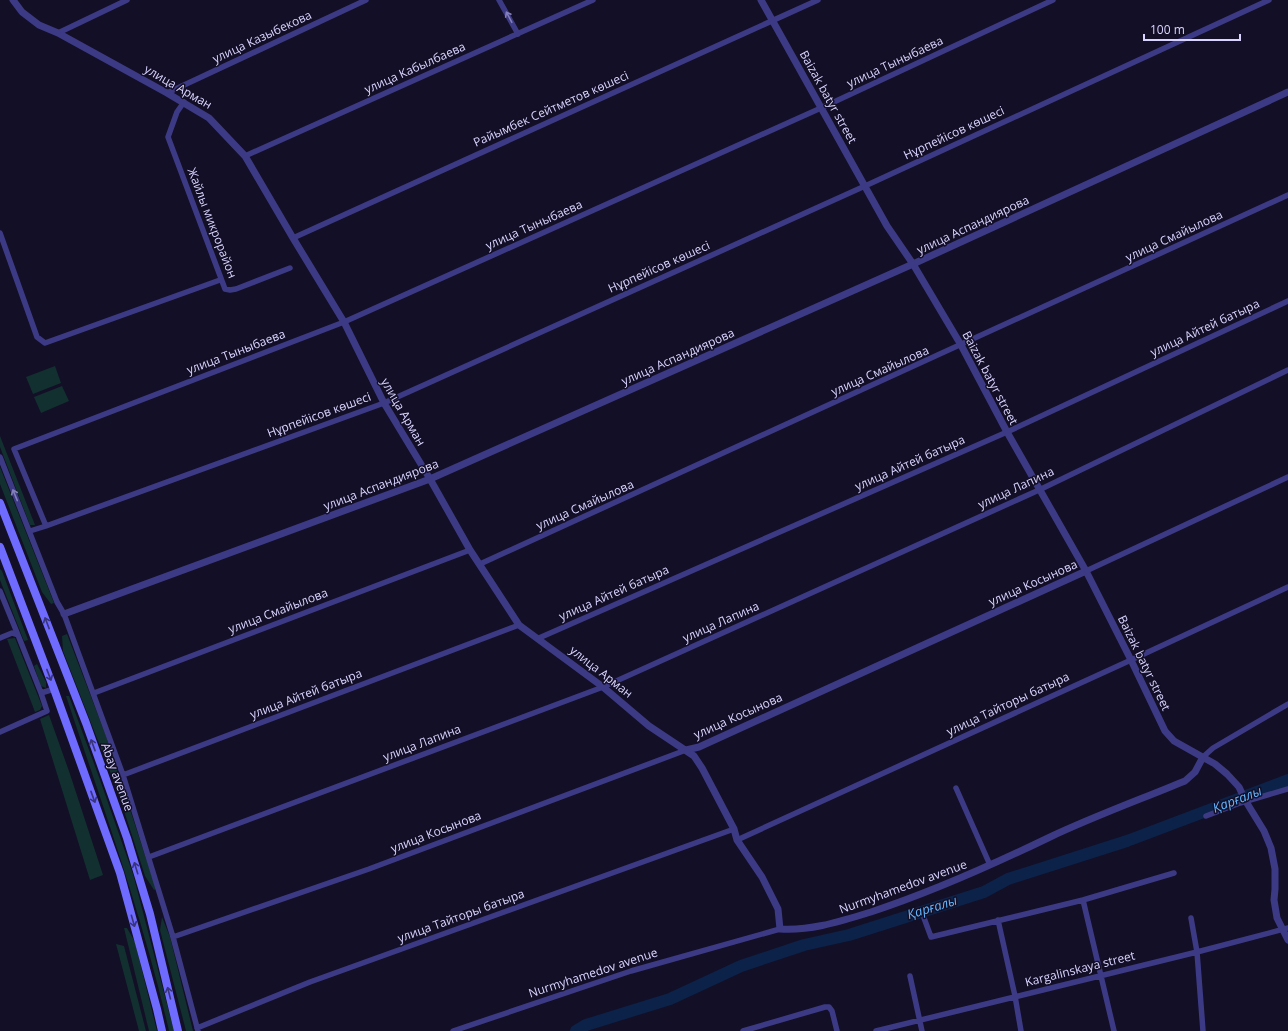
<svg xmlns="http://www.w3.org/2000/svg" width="1288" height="1031" viewBox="0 0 1288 1031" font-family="'Open Sans',sans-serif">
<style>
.green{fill:#12302f}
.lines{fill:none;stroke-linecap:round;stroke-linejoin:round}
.river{stroke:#0c2248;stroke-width:12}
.minor{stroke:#3d3a85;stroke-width:5.5}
.tertiary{stroke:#3d3a85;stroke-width:7}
.secondary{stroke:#6f6bff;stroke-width:8}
.oneway{stroke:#837fbc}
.oneway2{stroke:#38347d}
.labels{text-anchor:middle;stroke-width:3;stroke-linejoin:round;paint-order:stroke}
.street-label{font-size:12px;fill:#d9d4ff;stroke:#130f26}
.water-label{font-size:13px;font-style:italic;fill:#62b6ff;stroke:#130f26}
</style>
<rect width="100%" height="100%" fill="#130f26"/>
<path class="green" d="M55 366 61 383 33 394 26 377Z
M62 386 69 401 41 413 34 397Z
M0 436 35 525H30L0 447Z
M0 467 54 603 51 604 42 592 0 484Z
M0 569 2 571 28 640 24 641 0 580Z
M67 634 106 736 156 889 154 890 145 876 118 792 63 651 62 636Z
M15 638 42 706 40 710 35 712 7 639Z
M37 664 46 682V688L41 686 34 666Z
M66 696H69L99 777 133 874 174 1031H169C143 917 103 807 66 696Z
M49 715 70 774 103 875 90 880 40 719Z
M162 917 170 937 193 1031H186L160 930Z
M124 928H127L135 942 157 1031H149Z
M116 944 124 946 146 1031H139Z"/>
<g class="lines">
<path class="river" d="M576 1031 586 1025 670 999 741 966 804 945 849 935 984 892 1008 879 1127 841 1288 780"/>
<path class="minor" d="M499 0 518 34
M58 33 127 0
M167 93 366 0
M184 102 177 112 168 137 225 289 230 290 236 289 290 268
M245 156 593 0
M0 233 37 337 45 343 220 280
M293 238 818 0
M0 457 57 602 64 614 123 775 173 937 198 1031
M46 526 384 403 865 186 1269 0
M30 531 46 526 14 449 344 322 821 108 1053 0
M480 564 1288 195
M1086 571 1288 477
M0 591 18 635
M0 638 12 633 18 635 41 693 54 689
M539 638 1007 432 1288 301
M94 693 470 550
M0 732 47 711 41 693
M1203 757 1213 748 1288 704
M123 775 519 625
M956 788 990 865
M1206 816 1240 803 1288 789
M737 840 1131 660 1288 587
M149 857 603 687 1039 490 1288 370
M1083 900 1114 1031
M924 918 931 937 1083 900 1174 873
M1191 918 1197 952 1203 1031
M998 920 1015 996 1021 1031
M173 937 369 869 686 750
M910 976 922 1031
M197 1028 310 982 734 829
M453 1031 631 971 780 929
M743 1031 825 1007H829L832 1011 837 1031
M876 1031 1197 952 1288 928"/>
<path class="tertiary" d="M13 0 22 12 39 25 58 33 167 93 209 118 245 156 293 238 344 322 384 403 430 479 470 550 519 625 603 687 649 726 694 756 702 768 734 829 737 840 762 877 778 909 780 929C812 931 841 921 871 912 932 892 990 866 1048 838 1092 817 1139 800 1185 781L1195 772 1203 757
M761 0 887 226 913 264 961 345 1007 432 1086 571 1131 660 1165 731 1174 741 1215 764 1227 774 1239 787 1245 800 1264 831 1271 848 1275 869V889L1274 900 1277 918 1288 940
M64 614 430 479 913 264 1288 92
M686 750 699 747 1086 571"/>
<path class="secondary" d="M0 503 86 723 127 838 150 914 178 1031
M0 547 54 689 120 873 157 1009 162 1031"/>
</g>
<defs><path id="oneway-shaft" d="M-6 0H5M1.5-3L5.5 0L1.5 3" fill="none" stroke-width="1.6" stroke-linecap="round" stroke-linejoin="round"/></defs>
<g class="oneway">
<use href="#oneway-shaft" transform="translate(509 17) rotate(-118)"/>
<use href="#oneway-shaft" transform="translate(15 495) rotate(-112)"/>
</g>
<g class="oneway2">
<use href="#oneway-shaft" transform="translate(47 623) rotate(-111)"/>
<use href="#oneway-shaft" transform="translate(49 675) rotate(69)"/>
<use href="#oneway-shaft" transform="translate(93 745) rotate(-110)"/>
<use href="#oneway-shaft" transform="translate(93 797) rotate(70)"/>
<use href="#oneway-shaft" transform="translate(136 868) rotate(-107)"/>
<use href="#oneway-shaft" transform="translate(133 921) rotate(74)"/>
<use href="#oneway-shaft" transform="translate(169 993) rotate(-104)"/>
</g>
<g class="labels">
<g class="street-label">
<text transform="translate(262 37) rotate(-25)" y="4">улица Казыбекова</text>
<text transform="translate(895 62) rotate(-25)" y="4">улица Тыныбаева</text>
<text transform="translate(415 68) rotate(-24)" y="4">улица Кабылбаева</text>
<text transform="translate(178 87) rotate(30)" y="4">улица Арман</text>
<text transform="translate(828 97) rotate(61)" y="4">Baizak batyr street</text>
<text transform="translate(551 109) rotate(-24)" y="4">Райымбек Сейтметов көшесі</text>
<text transform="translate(954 133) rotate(-25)" y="4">Нұрпейісов көшесі</text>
<text transform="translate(212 223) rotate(69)" y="4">Жайлы микрорайон</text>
<text transform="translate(534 225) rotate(-24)" y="4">улица Тыныбаева</text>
<text transform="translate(973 225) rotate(-25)" y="4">улица Аспандиярова</text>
<text transform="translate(1174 236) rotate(-25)" y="4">улица Смайылова</text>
<text transform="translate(659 267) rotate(-24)" y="4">Нұрпейісов көшесі</text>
<text transform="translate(1205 328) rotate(-25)" y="4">улица Айтей батыра</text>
<text transform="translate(236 352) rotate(-21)" y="4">улица Тыныбаева</text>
<text transform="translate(678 357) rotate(-24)" y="4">улица Аспандиярова</text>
<text transform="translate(880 371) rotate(-24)" y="4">улица Смайылова</text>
<text transform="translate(990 378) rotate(62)" y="4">Baizak batyr street</text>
<text transform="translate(403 412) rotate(60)" y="4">улица Арман</text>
<text transform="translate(319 415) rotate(-20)" y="4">Нұрпейісов көшесі</text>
<text transform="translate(910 463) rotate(-24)" y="4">улица Айтей батыра</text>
<text transform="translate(381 485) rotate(-21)" y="4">улица Аспандиярова</text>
<text transform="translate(1016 488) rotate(-25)" y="4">улица Лапина</text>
<text transform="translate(585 505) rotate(-24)" y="4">улица Смайылова</text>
<text transform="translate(1033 583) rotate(-24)" y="4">улица Косынова</text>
<text transform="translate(614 593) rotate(-24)" y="4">улица Айтей батыра</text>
<text transform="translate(278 611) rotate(-21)" y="4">улица Смайылова</text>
<text transform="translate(721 622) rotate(-24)" y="4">улица Лапина</text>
<text transform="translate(1144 663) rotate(64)" y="4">Baizak batyr street</text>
<text transform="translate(601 672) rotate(38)" y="4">улица Арман</text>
<text transform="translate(306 694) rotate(-21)" y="4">улица Айтей батыра</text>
<text transform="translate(1008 704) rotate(-25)" y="4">улица Тайторы батыра</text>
<text transform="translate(738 716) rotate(-24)" y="4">улица Косынова</text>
<text transform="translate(422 743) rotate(-21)" y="4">улица Лапина</text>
<text transform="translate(117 777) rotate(70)" y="4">Abay avenue</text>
<text transform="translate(436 832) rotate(-21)" y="4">улица Косынова</text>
<text transform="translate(903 887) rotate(-20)" y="4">Nurmyhamedov avenue</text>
<text transform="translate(461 916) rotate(-20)" y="4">улица Тайторы батыра</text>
<text transform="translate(1080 969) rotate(-14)" y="4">Kargalinskaya street</text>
<text transform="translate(593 973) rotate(-18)" y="4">Nurmyhamedov avenue</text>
</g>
<g class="water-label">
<text transform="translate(1237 799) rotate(-21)" y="5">Қарғалы</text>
<text transform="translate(932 907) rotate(-17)" y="5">Қарғалы</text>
</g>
</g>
<path d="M1144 34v6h96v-6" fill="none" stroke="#d9d4ff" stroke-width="2"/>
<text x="1150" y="34" font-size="12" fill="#d9d4ff" stroke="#130f26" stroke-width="3" paint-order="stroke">100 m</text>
</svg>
